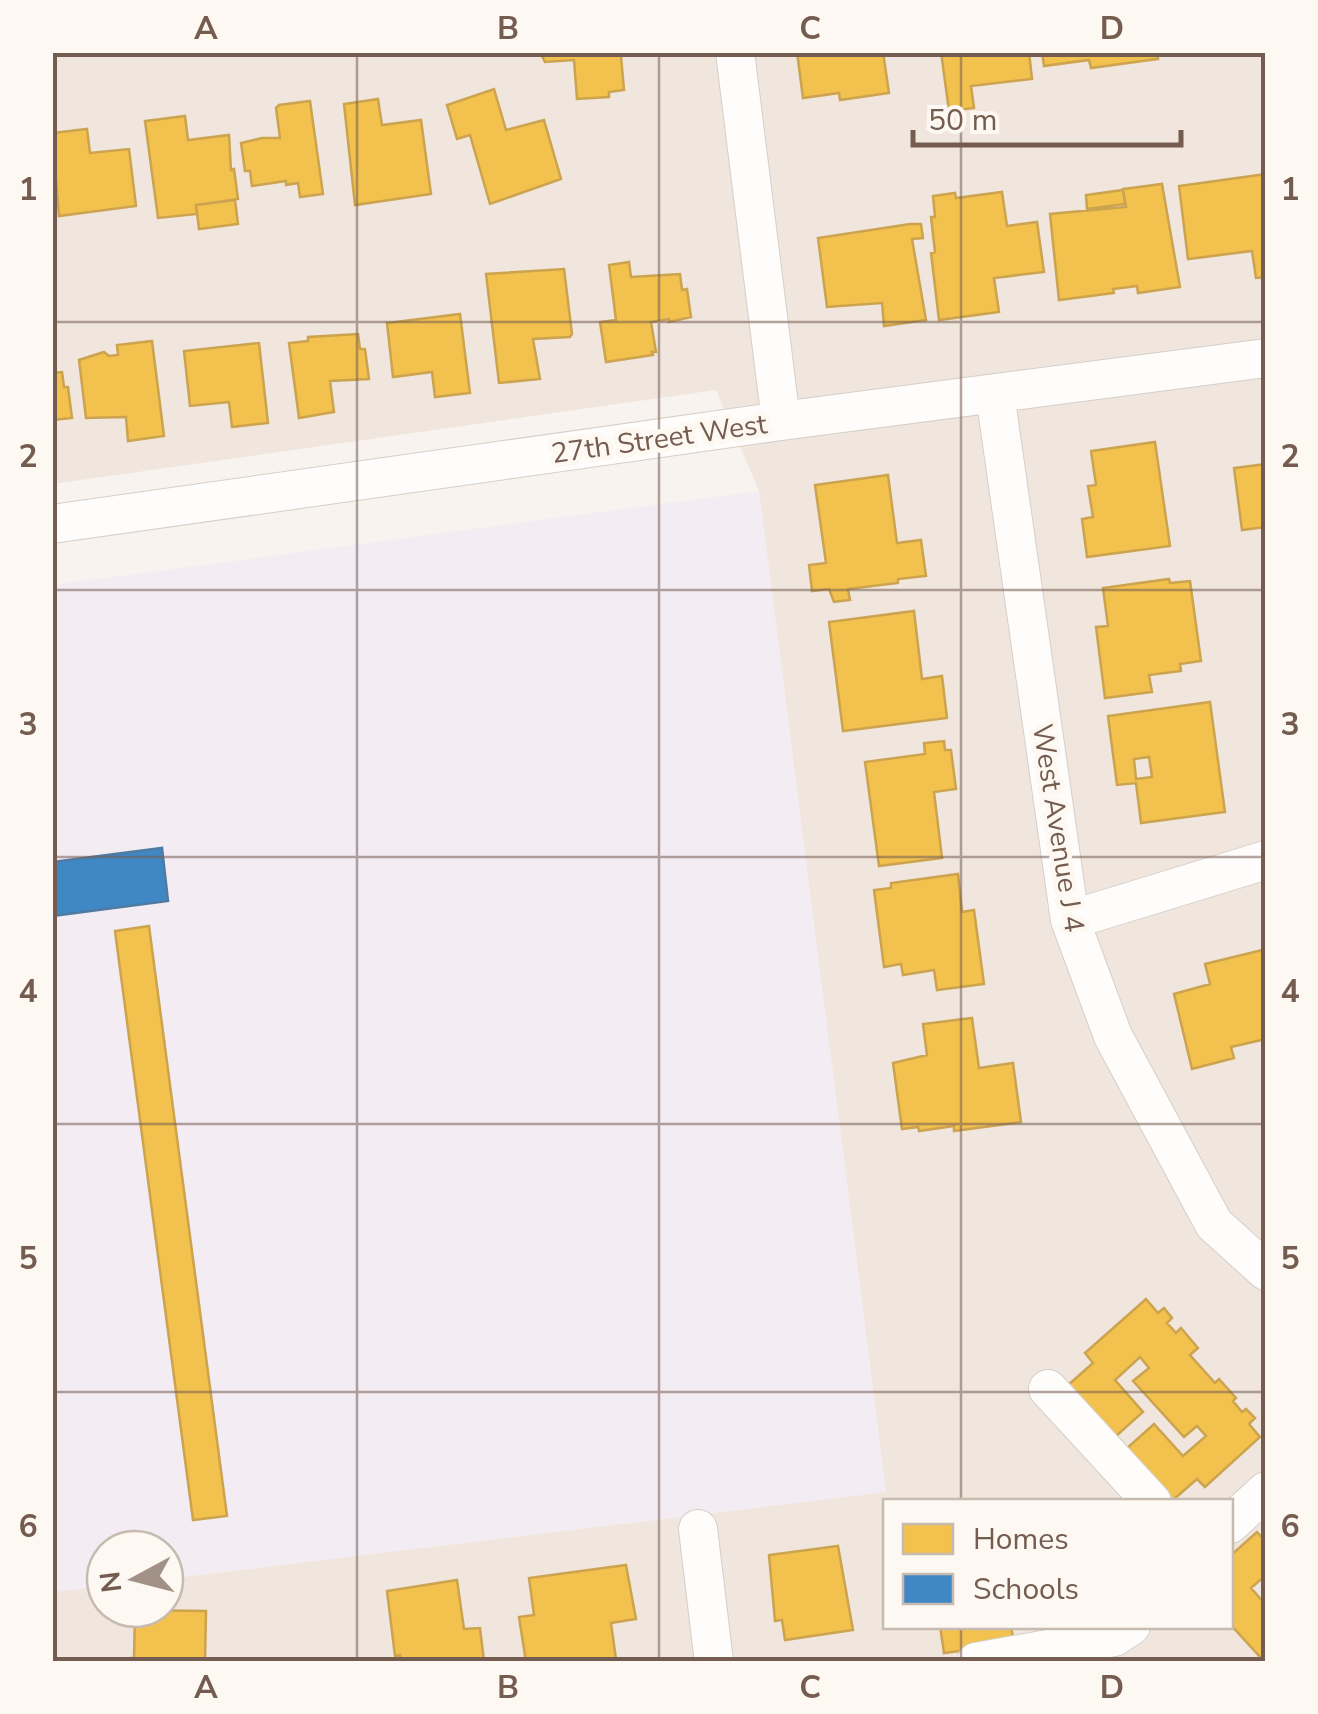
<svg xmlns="http://www.w3.org/2000/svg" width="1318" height="1714" viewBox="0 0 1318 1714" font-family="'Nunito Sans',sans-serif">
<style>
.residential{fill:#f0e6dd;fill-rule:evenodd}
.education{fill:#f4ecf3}
.homes{fill:#f2c14e;stroke:#cca34f;stroke-width:2.5;fill-rule:evenodd}
.schools{fill:#3f88c5;stroke:#4f7ba2;stroke-width:2.5}
.lines{fill:none;stroke-linecap:round;stroke-linejoin:round}
.street-casing{stroke:#d5cfc9;stroke-width:40}
.street{stroke:#fefdfc;stroke-width:38}
.grid{fill:none;stroke:#745c50;stroke-width:2.5;stroke-opacity:0.55}
.labels{text-anchor:middle;stroke-width:10;stroke-linejoin:round;paint-order:stroke}
.street-label{font-size:28px;fill:#745c50;stroke:#fdf8f1}
.neatline{fill:none;stroke:#745c50;stroke-width:4}
.grid-label{font-size:32px;text-anchor:middle;font-weight:bold;fill:#745c50}
</style>
<rect width="100%" height="100%" fill="#f8f3ee"/>
<path class="residential" d="M53 53H1265V1661H53L52 1592 105 1586V1609H165V1579L886 1492 759 491 716 390 53 484ZM886 1502H1230V1626H886Z"/>
<path class="education" d="M759 491 886 1492 165 1579V1549H105V1586L53 1592 52 585Z"/>
<path class="homes" d="M540 52H624L621 56 624 90 609 92V97L577 99 574 60 545 62Z
M797 52H883L889 93 840 100 839 93 803 98Z
M941 52H1029L1032 79 971 86 974 108 949 111Z
M1042 52H1157L1158 59 1091 68 1089 60 1044 66Z
M494 89 506 130 544 120 561 179 490 204 470 135 457 139 447 105Z
M378 99 382 125 421 120 431 194 355 205 344 104Z
M310 101 323 194 300 197 298 183 286 185V181L252 186 250 171H245L241 143 262 138H280L276 108 279 105Z
M185 116 188 140 229 135 231 170 234 169 238 199 196 205 197 214 158 218 145 121Z
M87 129 90 153 129 149 136 206 59 216 52 133Z
M1266 174V277L1256 278 1252 251 1188 259 1179 186Z
M1162 184 1180 287 1138 293 1137 286 1113 289 1114 293 1059 300 1050 214 1126 207 1123 189Z
M1123 190 1125 204 1087 209 1086 195Z
M1002 192 1007 226 1037 222 1044 272 994 278 999 312 939 320 931 253 935 252 931 217H935L933 196 955 193 956 198Z
M235 200 238 224 199 229 196 205Z
M910 224H921L923 238 912 239 926 320 884 326 882 303 827 307 818 238Z
M629 262 631 277 680 274 682 290 687 289 691 317 669 322V319L651 322 656 352H652L653 355 606 362 600 322 616 320 609 265Z
M564 269 572 334 570 337 533 339 540 379 499 383 486 274Z
M460 314 470 393 435 397 432 372 393 377 387 323Z
M358 334 360 349H365L369 379 330 381 334 412 299 418 289 343 308 341V337Z
M152 341 164 436 128 441 126 417 86 418 79 360 104 352 109 356 118 355 117 345Z
M259 343 268 423 232 427 229 402 190 406 184 351Z
M62 372 64 387H68L72 418 52 420V373Z
M1155 442 1170 546 1087 557 1082 519 1093 517 1088 486 1096 485 1091 451Z
M1266 464V527L1242 530 1234 468Z
M888 475 897 543 921 540 926 576 898 579V583L848 589 850 600 834 602 829 589 812 591 809 565 826 563 815 485Z
M1169 579 1170 583 1190 581 1201 661 1180 664 1181 671 1149 675 1152 692 1105 698 1096 627 1108 626 1103 588Z
M914 611 922 679 942 676 947 718 843 731 829 622Z
M1210 702 1225 812 1141 823 1136 783 1117 785 1108 716ZM1149 757 1152 777 1136 779 1134 759Z
M944 741 945 750H951L956 789 934 792 942 858 879 866 865 762 925 754 924 743Z
M958 874 962 912 974 910 984 984 937 990 934 970 903 975 901 964 884 967 874 890 891 888V883Z
M149 926 227 1516 193 1520 115 931Z
M1266 949V1039L1231 1047 1234 1058 1192 1069 1174 994 1210 984 1205 964Z
M972 1018 979 1068 1013 1063 1021 1122 954 1131V1126L919 1131 918 1127 902 1129 893 1063 927 1055 923 1024Z
M1146 1299 1158 1313 1164 1308 1172 1318 1167 1323 1176 1333 1181 1328 1198 1348 1190 1355 1215 1383 1219 1379 1236 1398 1233 1401 1242 1412 1246 1409 1255 1418 1249 1424 1260 1437 1205 1487 1197 1479 1172 1501 1126 1449 1154 1424 1183 1456 1206 1436 1197 1426 1184 1437 1133 1381 1149 1368 1140 1357 1115 1380 1143 1412 1115 1437 1068 1385 1093 1363 1085 1353Z
M1257 1532 1266 1542V1575L1251 1588 1266 1605V1656L1262 1659 1230 1624V1556Z
M838 1546 853 1630 785 1640 782 1620 775 1621 769 1555Z
M626 1565 636 1619 611 1623 616 1659 526 1662 519 1617 534 1615 529 1578Z
M457 1580 464 1629 480 1628 484 1661 401 1662 400 1655 395 1656 387 1591Z
M135 1610 206 1611 205 1662H131V1658H134Z
M940 1626H1011L1014 1644 944 1653Z"/>
<path class="schools" d="M162 848 168 901 52 916V862Z"/>
<g class="lines">
<g class="street-casing">
<path id="street" d="M735 52 781 421
M995 394 1070 920 1113 1036 1214 1224 1266 1271
M52 524 781 421 1266 358
M1070 920 1266 860
M1048 1389 1152 1502
M1230 1524 1266 1491
M698 1529 714 1662
M976 1662 1114 1637 1131 1626"/>
</g>
<use href="#street" class="street"/>
</g>
<path class="grid" d="M357 52V1662M659 52V1662M961 52V1502M52 322H1266M52 590H1266M52 857H1266M52 1124H1266M52 1392H1266M961 1626V1662"/>
<g class="labels">
<g class="street-label">
<text transform="translate(659 438) rotate(-8)" y="10">27th Street West</text>
<text transform="translate(1059 828) rotate(81)" y="10">West Avenue J 4</text>
</g>
</g>
<rect width="1318" height="1714" fill="none" stroke="#fdf8f1" stroke-width="110"/>
<rect x="883" y="1499" width="350" height="130" fill="#fdf8f1" stroke="#c6bab1" stroke-width="2.5"/>
<rect x="903" y="1524" width="50" height="30" fill="#f2c14e" stroke="#c6bab1" stroke-width="2.5"/>
<text x="973" y="1549" font-size="30" fill="#745c50">Homes</text>
<rect x="903" y="1574" width="50" height="30" fill="#3f88c5" stroke="#c6bab1" stroke-width="2.5"/>
<text x="973" y="1599" font-size="30" fill="#745c50">Schools</text>
<g transform="translate(135 1579) rotate(263)"><circle r="48" fill="#fdf8f1" stroke="#c6bab1" stroke-width="2.5"/>
<path d="M0-8L18 38L0 25L-18 38Z" fill="#a29187"/>
<text y="-15" font-size="28" font-weight="bold" text-anchor="middle" fill="#745c50">N</text>
</g>
<path d="M913 130v15h268v-15" fill="none" stroke="#745c50" stroke-width="5"/>
<text x="928" y="130" font-size="30" fill="#745c50" stroke="#fdf8f1" stroke-width="8" paint-order="stroke">50 m</text>
<rect x="55" y="55" width="1208" height="1604" class="neatline"/>
<g class="grid-label">
<text x="206" y="39">A</text>
<text x="508" y="39">B</text>
<text x="810" y="39">C</text>
<text x="1112" y="39">D</text>
<text x="28" y="200">1</text>
<text x="1290" y="200">1</text>
<text x="28" y="467">2</text>
<text x="1290" y="467">2</text>
<text x="28" y="735">3</text>
<text x="1290" y="735">3</text>
<text x="28" y="1002">4</text>
<text x="1290" y="1002">4</text>
<text x="28" y="1269">5</text>
<text x="1290" y="1269">5</text>
<text x="28" y="1537">6</text>
<text x="1290" y="1537">6</text>
<text x="206" y="1698">A</text>
<text x="508" y="1698">B</text>
<text x="810" y="1698">C</text>
<text x="1112" y="1698">D</text>
</g>
</svg>
